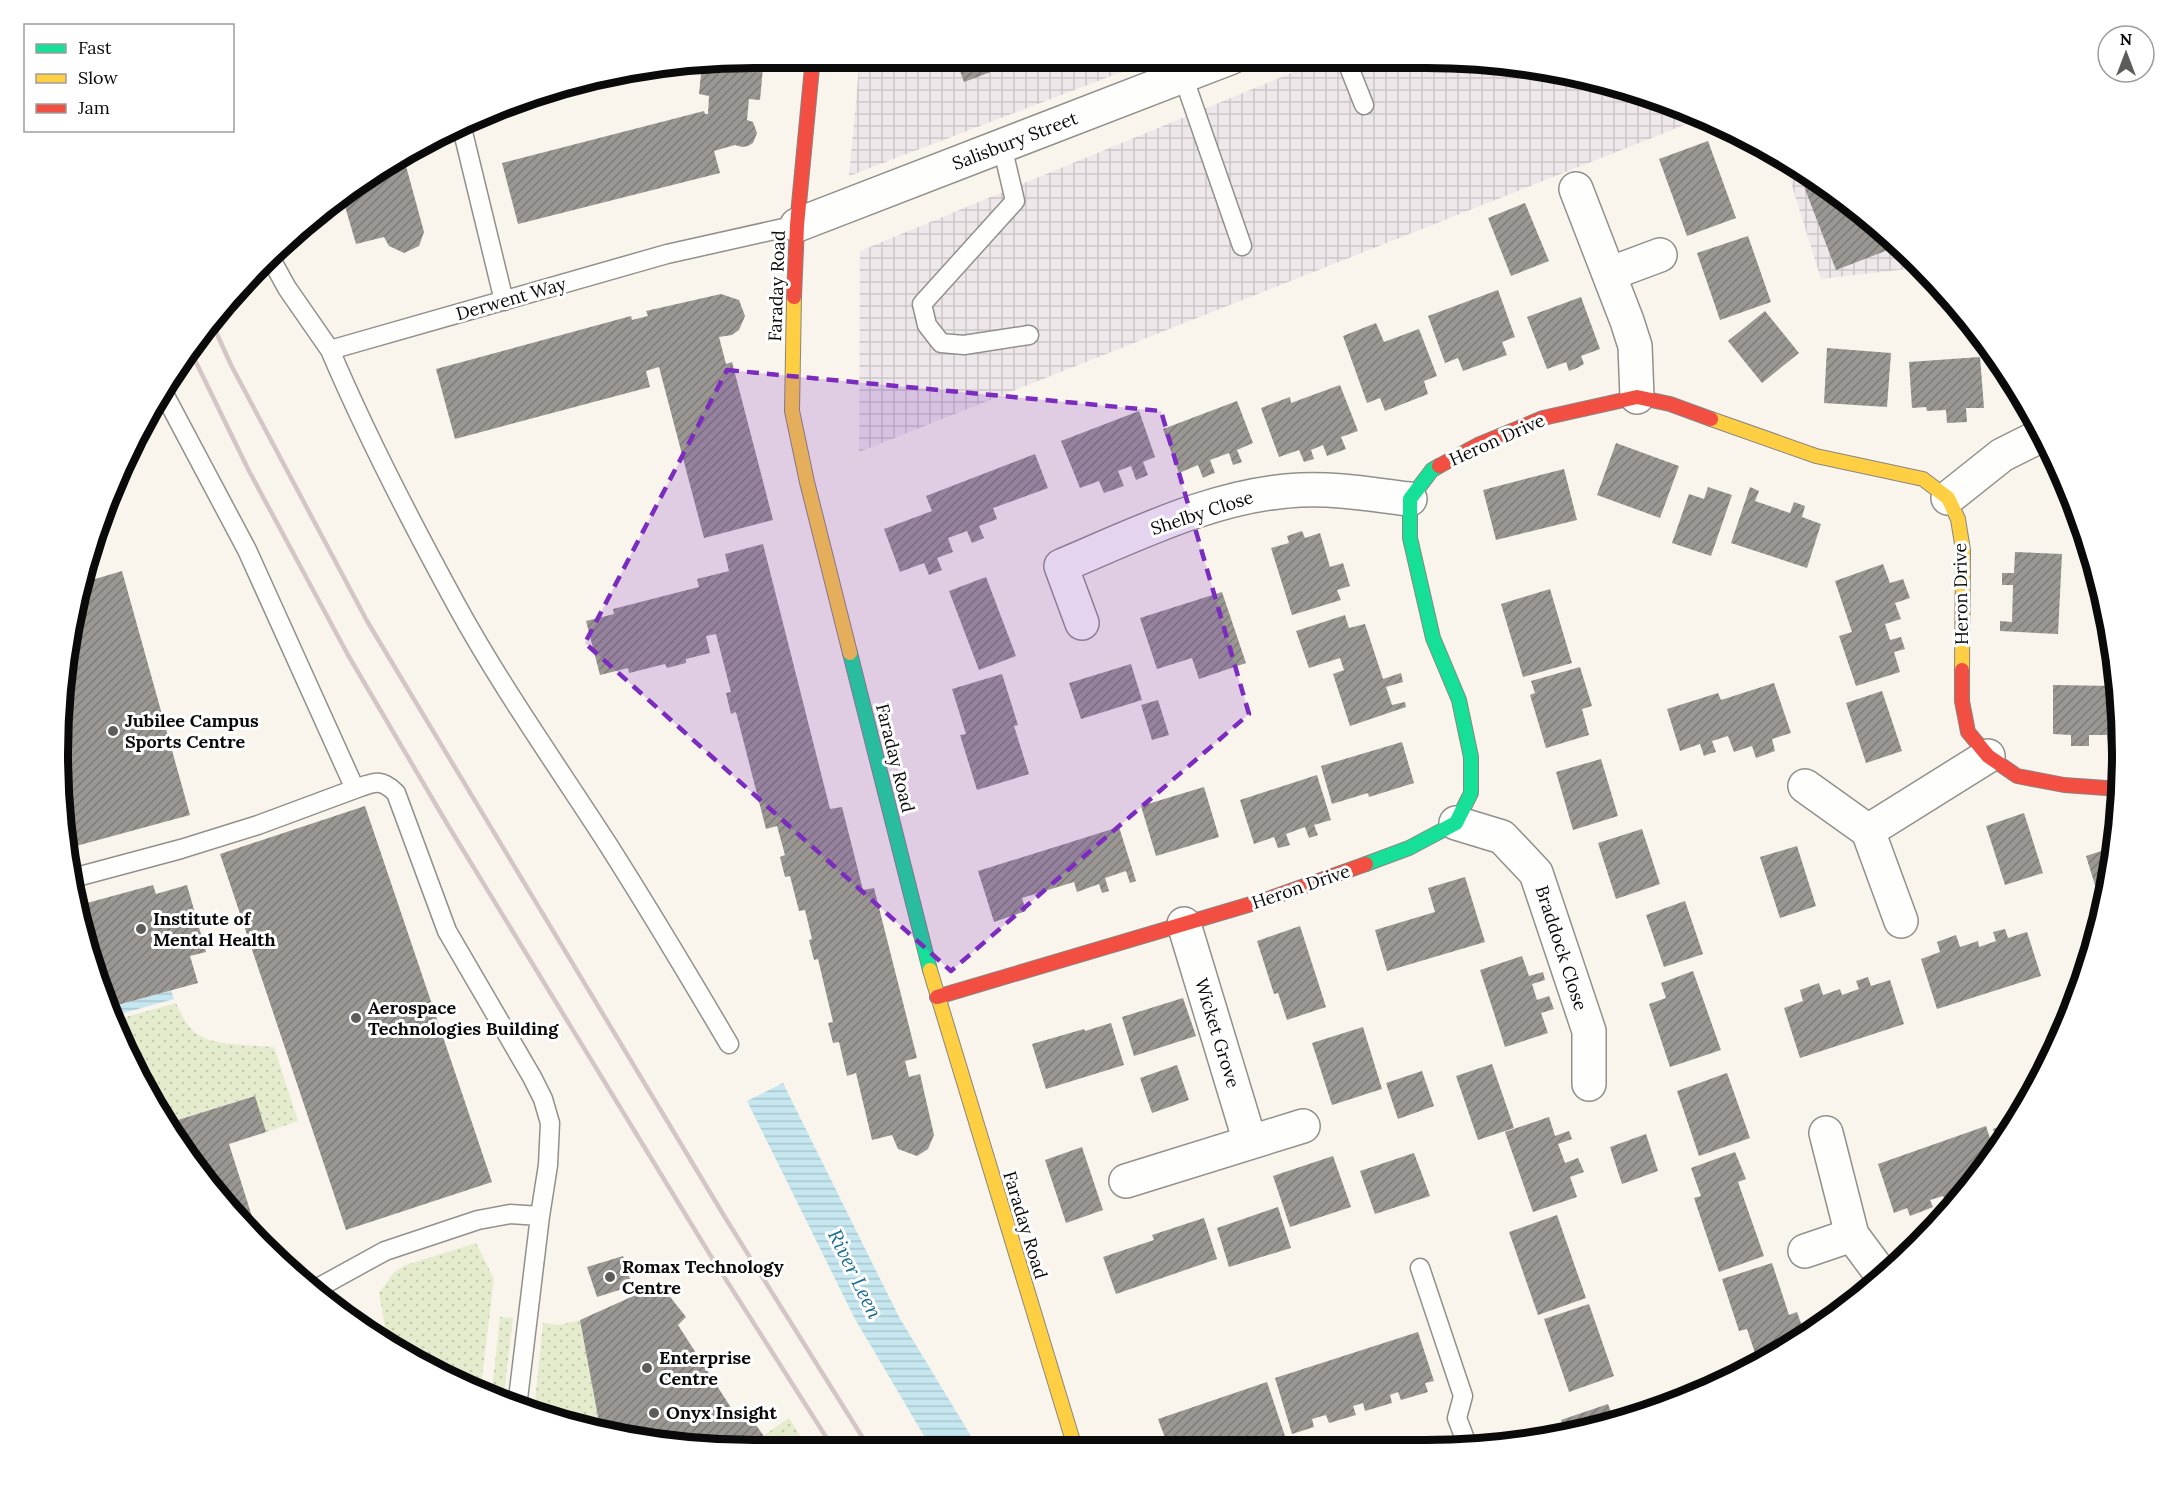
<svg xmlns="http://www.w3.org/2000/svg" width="2180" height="1508" viewBox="0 0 2180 1508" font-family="Lora,serif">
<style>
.industrial{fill:url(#industrial-grid)}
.grass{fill:url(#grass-dots)}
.water{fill:url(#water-rules)}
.building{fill:url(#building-hatch)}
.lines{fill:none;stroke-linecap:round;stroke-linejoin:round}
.lane-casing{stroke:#92908c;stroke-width:21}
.street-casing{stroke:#92908c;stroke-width:36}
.fast-casing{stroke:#888683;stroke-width:16}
.slow-casing{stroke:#888683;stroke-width:16}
.jam-casing{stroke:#888683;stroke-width:16}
.lane{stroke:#fefefc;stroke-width:18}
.street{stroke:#fefefc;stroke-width:33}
.fast{stroke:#16e098;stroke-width:14}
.slow{stroke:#ffcf43;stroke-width:14}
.jam{stroke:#f24e42;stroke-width:14}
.rail{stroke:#d4c5c6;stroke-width:4.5}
.marked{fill:#7b2cbf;fill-opacity:0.2;stroke:#7b2cbf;stroke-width:4.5;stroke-dasharray:12 8;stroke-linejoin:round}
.poi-dot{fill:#5e5c59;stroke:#fff;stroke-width:2}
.labels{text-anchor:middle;stroke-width:6;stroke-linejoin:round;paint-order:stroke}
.street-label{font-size:18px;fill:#0a0a0a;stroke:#fff}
.poi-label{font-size:18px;font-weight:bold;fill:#0a0a0a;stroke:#fff;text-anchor:start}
.water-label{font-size:20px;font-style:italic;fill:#1c6d93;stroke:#fff}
.rim{fill:none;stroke:#0a0a0a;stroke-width:8}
</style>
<defs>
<pattern id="industrial-grid" width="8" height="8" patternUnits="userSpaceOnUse" patternTransform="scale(1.5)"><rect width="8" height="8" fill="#efe8eb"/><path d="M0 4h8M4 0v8" fill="none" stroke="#ccc6c8"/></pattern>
<pattern id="grass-dots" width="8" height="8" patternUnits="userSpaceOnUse" patternTransform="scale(1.5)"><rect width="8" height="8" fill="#e5ecce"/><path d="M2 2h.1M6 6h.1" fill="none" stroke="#c3c9b0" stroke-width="1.8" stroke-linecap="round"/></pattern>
<pattern id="water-rules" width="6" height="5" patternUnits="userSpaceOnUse" patternTransform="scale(1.5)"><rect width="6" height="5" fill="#c6e7f0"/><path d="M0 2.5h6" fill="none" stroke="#a9c5cc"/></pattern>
<pattern id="building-hatch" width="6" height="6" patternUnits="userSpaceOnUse" patternTransform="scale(1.5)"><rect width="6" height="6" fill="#9b9894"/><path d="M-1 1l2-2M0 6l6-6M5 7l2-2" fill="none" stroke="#7d7a77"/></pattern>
</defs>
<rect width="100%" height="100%" fill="#f9f5ed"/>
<path class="industrial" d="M860 57H1161L849 176Z
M1330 57H1426L1562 70 1702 118 859 452 860 251Z
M1784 160 1850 201 1924 267 1821 279Z"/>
<path class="grass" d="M176 1003C182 1016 189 1031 202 1037 219 1046 254 1045 274 1047L298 1121 266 1132 254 1096 165 1124 129 1063 115 1020Z
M476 1243 494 1279 480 1394 379 1340 387 1338 379 1293 394 1272 406 1265Z
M500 1317 513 1318 503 1403 491 1399Z
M580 1320 601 1433 534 1412 543 1323 559 1325Z
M789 1418 810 1451H771L773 1449 763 1436Z"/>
<path class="water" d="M171 990 174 999 113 1016 110 1007Z
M783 1083 899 1317 980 1451H933L855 1319 747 1101Z"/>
<path class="building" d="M754 57H764L760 100 749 99 747 120 753 122 757 133 753 143 748 146 742 147 735 145 714 151 720 173 518 224 502 163 704 111 705 114H708L709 96 699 94 702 64Z
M955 57H1031L964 82Z
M1708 141 1736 218 1687 236 1659 159Z
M403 155 424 232 419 246 404 253 389 246 384 237 356 244 342 196 367 174Z
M1797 168 1850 201 1901 245 1836 270Z
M1525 203 1549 261 1511 276 1488 218Z
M1748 236 1771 302 1720 320 1697 253Z
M1498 290 1515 337 1502 342 1507 355 1463 371 1458 358 1445 363 1428 316Z
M721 294 739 300 745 316 739 330 732 335 719 337 726 364 732 362 773 520 704 538 659 367 646 371 650 387 455 439 436 369 631 316 632 320 648 316 646 311Z
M1581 297 1600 349 1581 356 1584 364 1577 368 1569 371 1566 362 1547 369 1527 317Z
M1765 311 1799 353 1762 383 1728 341Z
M1376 323 1384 342 1419 329 1437 376 1424 381 1428 394 1385 411 1380 398 1367 403 1343 336Z
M1827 348 1891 353 1887 407 1824 403Z
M1997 356 2006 367 1998 368Z
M1980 357 1984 408H1966L1967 422 1947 423 1946 410 1927 411 1926 407 1912 408 1909 362Z
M1340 385 1358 431 1341 437 1346 449 1327 456 1323 445 1311 450 1314 459 1304 462 1299 450 1279 457 1261 408 1290 397 1291 403Z
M1237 401 1253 443 1237 450 1242 462 1233 465 1229 453 1210 460 1215 473 1209 475 1203 478 1198 465 1179 473 1163 429Z
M1139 411 1155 457 1143 462 1148 475 1136 480 1131 466 1118 471 1124 486 1104 493 1099 481 1080 488 1061 441Z
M1616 443 1679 466 1660 518 1597 495Z
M1035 454 1048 488 993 508 997 519 979 526 984 538 972 543 967 531 948 538 953 552 937 558 942 570 929 575 924 563 900 572 884 529 932 511 926 496Z
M1564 469 1577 520 1496 540 1483 490Z
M1708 487 1732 495 1711 556 1672 543 1689 494 1704 499Z
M1750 487 1759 491 1755 501 1790 513 1794 502 1805 506 1802 517 1821 524 1807 568 1731 543Z
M1302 531 1305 538 1320 533 1330 567 1343 563 1350 586 1337 590 1341 600 1292 615 1271 548 1289 543 1287 536Z
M763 544 830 809 842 807 863 890 874 888 917 1058 905 1061 909 1077 920 1074 934 1135 928 1149 917 1156 898 1149 892 1135 872 1140 856 1073 847 1076 839 1042 833 1043 828 1023 833 1022 818 959 814 960 809 940 812 939 805 910 799 911 790 876 785 877 780 857 785 855 777 826 766 829 736 712 731 714 726 693 731 692 716 634 706 636 710 653 686 659V663L667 668 665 664 629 673 628 668 600 675 586 621 614 614 613 609 699 587 697 579 729 571 725 554Z
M2015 552 2062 554 2058 634 2000 631V621L2012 622 2013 585H2002V573H2014Z
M1883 564 1890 583 1903 579 1910 598 1895 603 1901 619 1885 624 1890 640 1901 637 1905 649 1894 652 1900 672 1856 686 1839 636 1852 632 1835 581Z
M122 571 190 815 65 849 58 799 63 663 85 582Z
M986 577 1016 656 979 670 949 591Z
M1550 589 1572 663 1523 677 1501 604Z
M1222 592 1246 663 1199 679 1192 658 1157 669 1140 618Z
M1345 615 1349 628 1365 624 1383 679 1401 673 1403 682 1386 687 1392 705 1405 702 1406 707 1350 726 1333 674 1344 670 1340 658 1309 668 1296 631Z
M1131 664 1142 700 1081 719 1069 683Z
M1580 667 1592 706 1582 709 1589 735 1546 748 1530 695 1535 693 1531 681Z
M1002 674 1018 725 1014 726 1029 774 977 790 960 735 966 734 952 689Z
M1774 683 1791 733 1772 739 1775 751 1756 758 1752 746 1734 752 1728 736 1712 741 1716 752 1709 754 1704 756 1700 744 1680 751 1667 709 1718 693 1721 700Z
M2053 685 2116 686 2121 736H2116V745H2108L2107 735H2089V746H2071V735L2053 734Z
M1882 691 1902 751 1866 763 1846 703Z
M1158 700 1169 735 1152 740 1141 705Z
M1402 742 1414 783 1369 797 1368 793 1332 804 1321 766Z
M1601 759 1618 816 1573 830 1556 772Z
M1317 775 1331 820 1314 825 1318 835 1309 838 1305 827 1286 834 1290 845 1283 847 1278 848 1274 837 1254 844 1240 800Z
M1204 787 1219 837 1156 856 1141 806Z
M365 806 492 1182 346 1230 220 854Z
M2024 813 2043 873 2005 885 1986 826Z
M1119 827 1136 881 1130 883 1126 871 1105 878 1109 891 1102 893 1099 884 1077 892 1074 882 1022 898 1026 911 994 922 978 871Z
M1642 829 1660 884 1616 899 1598 843Z
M1797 846 1816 906 1780 918 1760 857Z
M2114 847 2110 890 2105 907 2102 908 2086 856Z
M1465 877 1485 942 1387 971 1375 930 1435 912 1428 888Z
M153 885 156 894 187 885 206 952 190 956 198 983 110 1007 76 906Z
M1685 901 1703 954 1664 967 1646 915Z
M1300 926 1326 1007 1287 1020 1278 993 1274 994 1257 941Z
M2005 929 2008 938 2027 932 2041 976 1937 1009 1921 959 1940 952 1937 942 1945 939 1956 935 1960 947 1978 941 1979 947 1996 941 1993 932Z
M1522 956 1529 976 1543 972 1545 980 1532 984 1537 1000 1549 996 1554 1009 1541 1013 1548 1033 1505 1047 1480 970Z
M1693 971 1721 1050 1670 1067 1649 1004 1666 998 1661 983Z
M1868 977 1871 986 1890 980 1904 1024 1800 1058 1784 1008 1803 1001 1800 990 1808 987 1819 983 1823 995 1840 989 1842 995 1859 989 1856 981Z
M1183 998 1196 1036 1134 1056 1122 1017Z
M1111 1023 1124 1065 1046 1089 1032 1044 1084 1029 1085 1031Z
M1363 1027 1382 1089 1332 1105 1312 1043Z
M1492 1064 1514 1128 1478 1140 1456 1076Z
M1177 1065 1189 1100 1152 1113 1140 1078Z
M1422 1071 1434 1106 1398 1119 1386 1083Z
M1727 1073 1750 1138 1699 1156 1677 1091Z
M255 1096 266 1132 229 1144 262 1248 175 1142 165 1124Z
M1549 1117 1555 1136 1569 1131 1572 1139 1558 1144 1565 1163 1578 1158 1584 1172 1570 1177 1577 1197 1533 1212 1505 1132Z
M2016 1121 2005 1142 2000 1148 1993 1129Z
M1986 1126 1995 1154 1959 1198 1946 1202 1943 1196 1930 1200 1933 1207 1910 1216 1907 1208 1894 1213 1878 1164Z
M1646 1134 1658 1171 1622 1184 1610 1147Z
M1082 1147 1103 1210 1066 1223 1045 1160Z
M1735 1152 1746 1179 1738 1182 1764 1256 1719 1272 1694 1198 1701 1196 1691 1168Z
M1414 1153 1430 1196 1375 1214 1360 1171Z
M1333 1156 1351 1207 1290 1227 1273 1176Z
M1278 1207 1291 1248 1229 1267 1217 1228Z
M1557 1215 1586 1298 1538 1315 1509 1232Z
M1204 1218 1217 1259 1116 1294 1103 1257 1154 1240 1152 1235Z
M623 1256 632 1286 597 1297 587 1267Z
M1772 1263 1789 1315 1797 1312 1806 1338 1786 1349 1757 1359 1747 1329 1739 1331 1722 1279Z
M660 1284 686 1317 678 1325 735 1414 746 1411 773 1449 771 1451 618 1438 601 1433 580 1320Z
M1589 1304 1614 1376 1569 1392 1544 1319Z
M1418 1332 1434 1381 1425 1383 1428 1392 1401 1400 1398 1392 1390 1395 1392 1403 1365 1411 1363 1403 1353 1406 1356 1415 1329 1423 1326 1415 1312 1419 1314 1427 1292 1434 1275 1378Z
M1267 1382 1286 1439 1264 1446 1262 1439 1248 1444 1250 1451H1170L1158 1419Z
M1608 1404 1614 1420 1566 1436 1561 1420Z"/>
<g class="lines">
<g class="lane-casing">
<path id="lane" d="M1345 57 1364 105
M1183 76 1242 246
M461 124 504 301
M1002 146 1015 201 922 304 927 325 941 343 964 345 1029 335
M271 259 287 288 330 350 667 254 797 225
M330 350C367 437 411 522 457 606 502 688 556 764 607 843 649 909 689 976 729 1044
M355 789C374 782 381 778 396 793L447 931 532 1077 543 1099 550 1123 548 1165 540 1216 517 1407
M69 879 181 849 258 825 355 789 247 550 162 390
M1420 1268 1463 1396 1457 1418 1468 1447
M314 1290 385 1251 478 1220 510 1214 540 1216"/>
</g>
<g class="street-casing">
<path id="street" d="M1576 189 1627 321 1635 346 1637 397
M797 225 1232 57
M1609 274 1660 255
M1948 498 2002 455 2042 435
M1082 623 1061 566C1137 534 1216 494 1300 490 1336 488 1374 495 1410 499
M1805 786 1868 831 1901 921
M1456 823 1502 837 1536 873 1589 1031V1084
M1868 831 1988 756
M1184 924 1250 1142
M1826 1133 1852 1235 1878 1270 1887 1273
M1126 1181 1303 1126
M1805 1251 1852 1235"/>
</g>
<g class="fast-casing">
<path id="fast" d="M850 653 930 970
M1366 864 1409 848 1456 823 1471 793V757L1459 700 1433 638 1410 538V499L1432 470 1439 466"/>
</g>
<g class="slow-casing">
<path id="slow" d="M794 297 792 411 807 482 850 653
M1711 419 1816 456 1923 479 1948 498 1958 519 1963 550 1962 670
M930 970 1076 1451"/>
</g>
<g class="jam-casing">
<path id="jam" d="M794 297 797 225 813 57
M1439 466 1478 445 1543 418 1637 397 1670 404 1711 419
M1962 670V701L1968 732 1988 756 2017 776 2064 785 2120 789
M937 997 1268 899 1366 864"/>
</g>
<use href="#lane" class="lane"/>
<use href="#street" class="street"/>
<use href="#fast" class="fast"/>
<use href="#slow" class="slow"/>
<use href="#jam" class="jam"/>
<path class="rail" d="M211 321 231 365 367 621 726 1219 871 1451
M190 350 248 469 348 655 449 827 709 1253 835 1451"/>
</g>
<path class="marked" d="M727 370 1161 411 1249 714 951 971 585 643Z"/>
<g class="poi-dot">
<circle cx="113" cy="731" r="6"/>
<circle cx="141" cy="929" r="6"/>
<circle cx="356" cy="1018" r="6"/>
<circle cx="610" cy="1277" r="6"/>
<circle cx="647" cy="1368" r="6"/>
<circle cx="654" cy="1413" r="6"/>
</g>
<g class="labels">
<g class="street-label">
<text transform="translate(1015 141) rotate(-21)" y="6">Salisbury Street</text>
<text transform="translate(777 286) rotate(-88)" y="6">Faraday Road</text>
<text transform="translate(511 299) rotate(-16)" y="6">Derwent Way</text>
<text transform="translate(1497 440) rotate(-24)" y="6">Heron Drive</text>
<text transform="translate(1202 513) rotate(-18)" y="6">Shelby Close</text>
<text transform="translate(1961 594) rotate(-91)" y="6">Heron Drive</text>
<text transform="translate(895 758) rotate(76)" y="6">Faraday Road</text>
<text transform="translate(1301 887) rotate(-19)" y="6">Heron Drive</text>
<text transform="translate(1561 948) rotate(72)" y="6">Braddock Close</text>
<text transform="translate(1217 1033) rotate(73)" y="6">Wicket Grove</text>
<text transform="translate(1025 1225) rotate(73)" y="6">Faraday Road</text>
</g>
<g class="poi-label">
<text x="125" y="727">Jubilee Campus<tspan x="125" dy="21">Sports Centre</tspan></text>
<text x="153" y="925">Institute of<tspan x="153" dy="21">Mental Health</tspan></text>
<text x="368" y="1014">Aerospace<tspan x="368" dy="21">Technologies Building</tspan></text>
<text x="622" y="1273">Romax Technology<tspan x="622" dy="21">Centre</tspan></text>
<text x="659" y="1364">Enterprise<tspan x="659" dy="21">Centre</tspan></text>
<text x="666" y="1419">Onyx Insight</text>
</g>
<g class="water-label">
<text transform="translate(855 1274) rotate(64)" y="7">River Leen</text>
</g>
</g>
<path d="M0 0H2180V1508H0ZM754 68H1426A686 686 0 0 1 2112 754V754A686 686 0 0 1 1426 1440H754A686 686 0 0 1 68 754V754A686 686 0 0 1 754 68Z" fill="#fff" fill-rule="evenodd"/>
<path class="rim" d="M754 68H1426A686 686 0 0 1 2112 754V754A686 686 0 0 1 1426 1440H754A686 686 0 0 1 68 754V754A686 686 0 0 1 754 68Z"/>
<rect x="24" y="24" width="210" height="108" fill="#ffffff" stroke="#9d9d9d" stroke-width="1.5"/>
<rect x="36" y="44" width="30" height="9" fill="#16e098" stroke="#9d9d9d" stroke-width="1.5"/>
<text x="78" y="54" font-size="18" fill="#0a0a0a">Fast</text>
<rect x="36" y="74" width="30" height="9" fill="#ffcf43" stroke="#9d9d9d" stroke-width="1.5"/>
<text x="78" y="84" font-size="18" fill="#0a0a0a">Slow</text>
<rect x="36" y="104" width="30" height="9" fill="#f24e42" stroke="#9d9d9d" stroke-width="1.5"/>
<text x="78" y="114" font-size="18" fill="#0a0a0a">Jam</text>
<g transform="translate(2126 54)"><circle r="28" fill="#ffffff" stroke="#9d9d9d" stroke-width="1.5"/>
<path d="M0-4.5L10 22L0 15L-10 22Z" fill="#5e5c59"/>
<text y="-9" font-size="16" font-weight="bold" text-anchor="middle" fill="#0a0a0a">N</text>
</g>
</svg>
